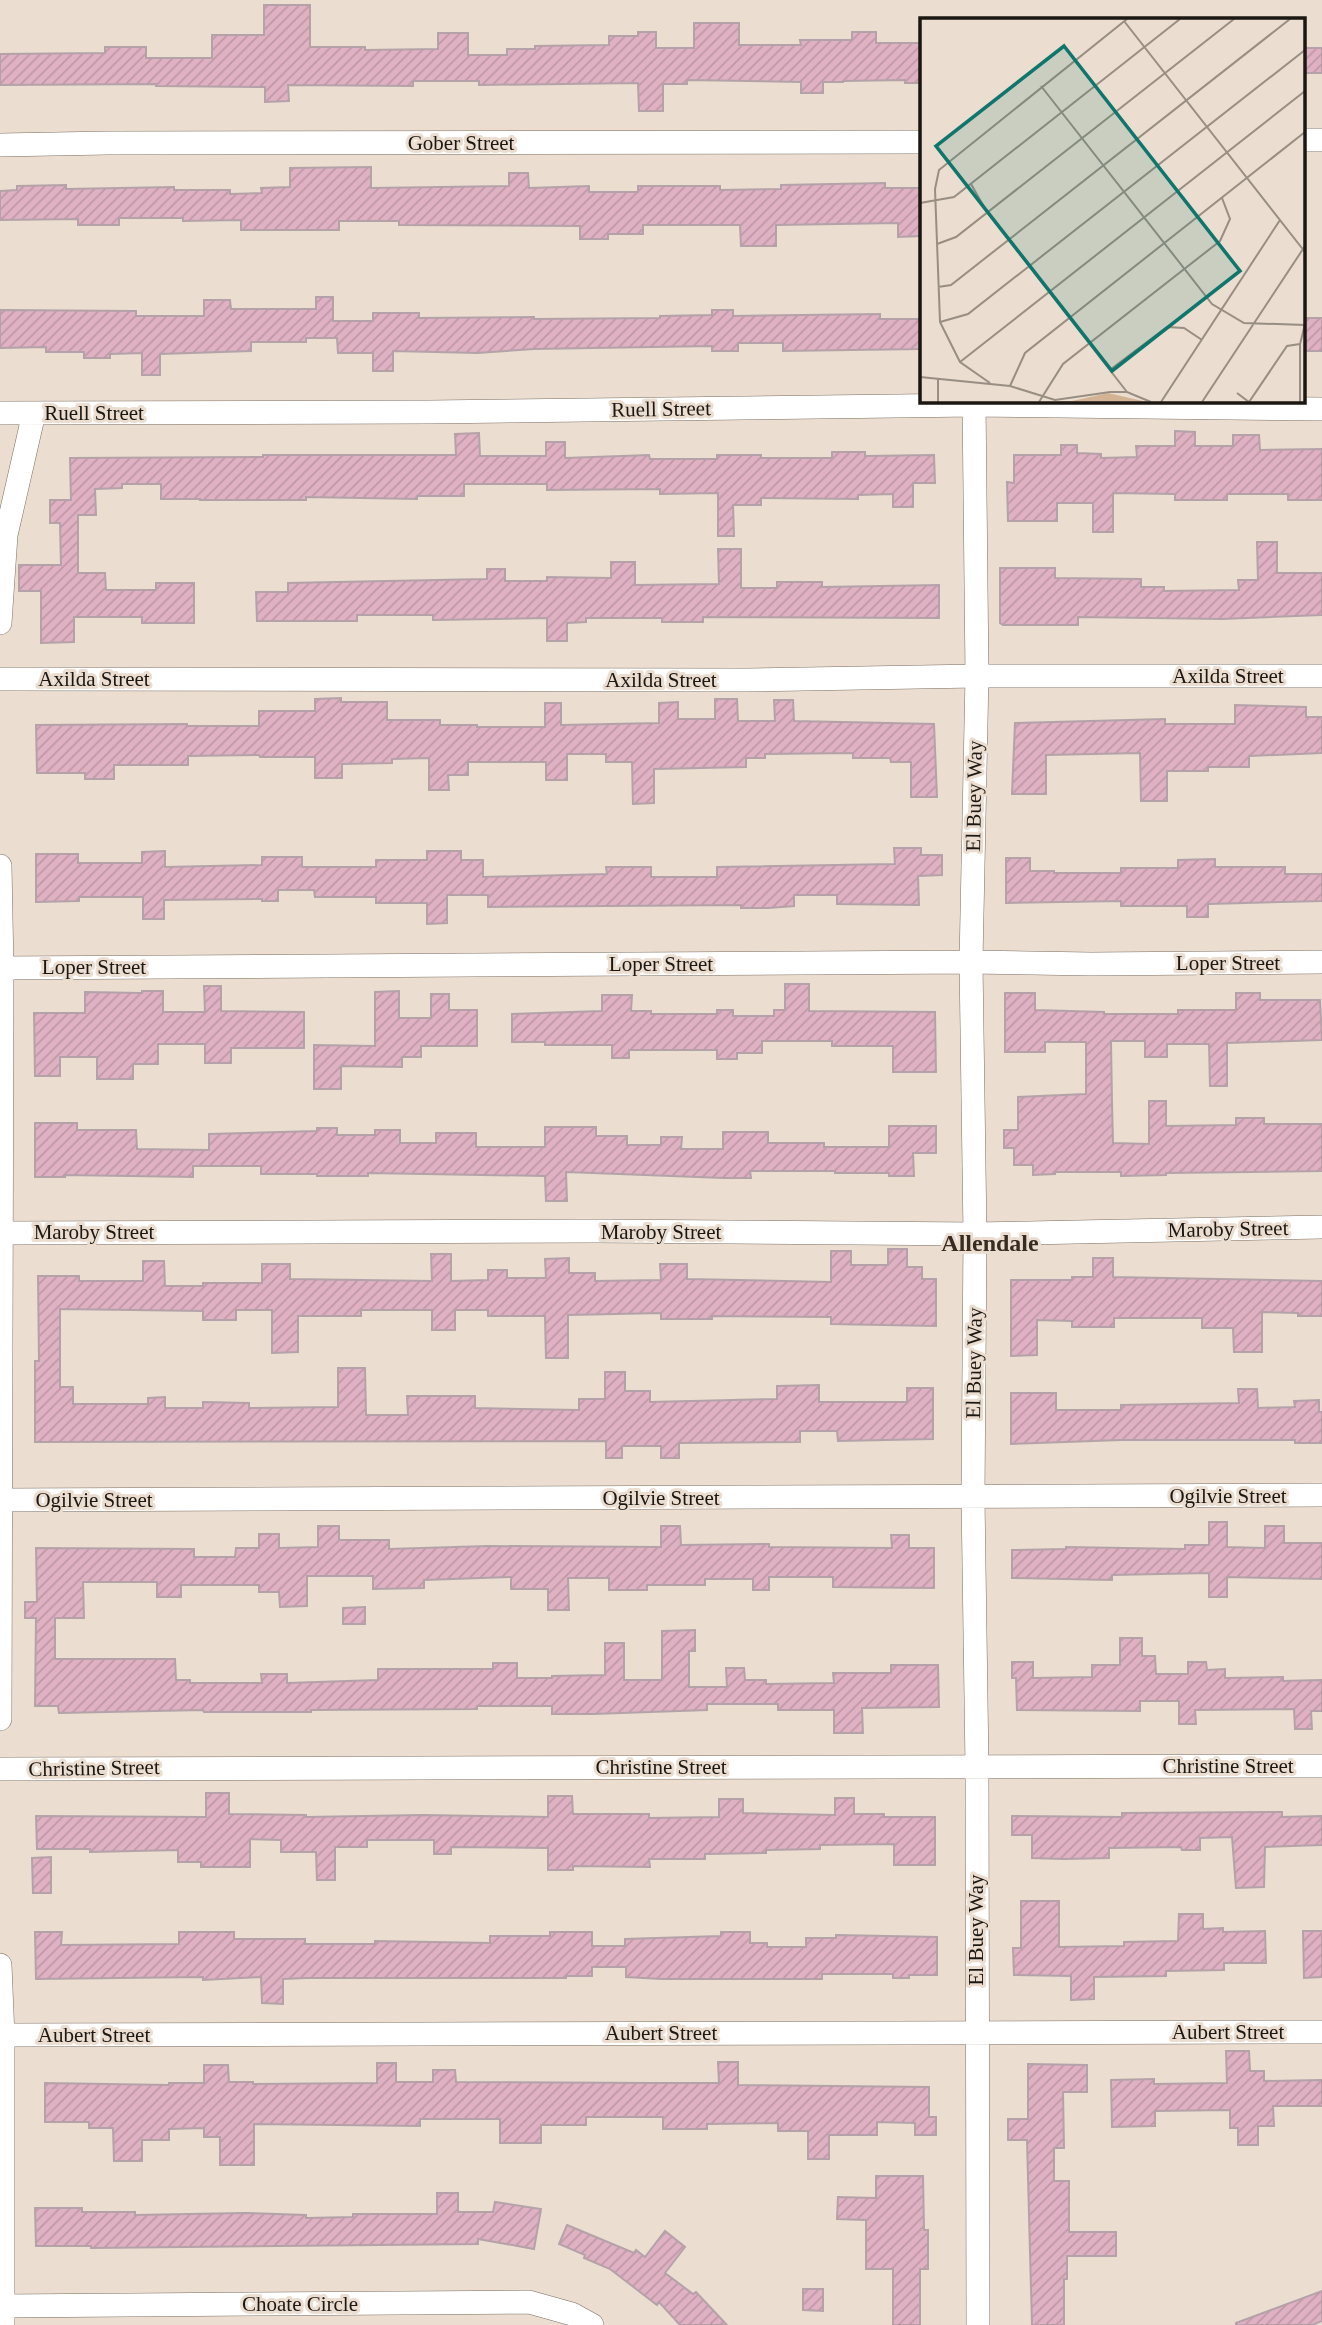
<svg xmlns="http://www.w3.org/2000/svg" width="1322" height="2325" viewBox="0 0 1322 2325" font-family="'Times New Roman',serif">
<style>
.building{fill:url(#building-hatch);stroke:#b5a2a9;stroke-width:2}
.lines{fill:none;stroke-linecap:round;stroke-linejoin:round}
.minor-casing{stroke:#7c6f63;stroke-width:24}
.minor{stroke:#fff;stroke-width:23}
.labels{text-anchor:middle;stroke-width:6;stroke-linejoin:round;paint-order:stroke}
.street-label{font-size:21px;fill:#1b1712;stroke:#ebddcf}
.quarter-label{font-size:24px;font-weight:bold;fill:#372c22;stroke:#ebddcf}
.inset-road{fill:none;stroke:#988e83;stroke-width:2}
.view{fill:#0f766e;fill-opacity:0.15;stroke:#0f766e;stroke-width:3.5}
.inset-edge{fill:none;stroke:#1b1712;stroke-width:3.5}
</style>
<defs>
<pattern id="building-hatch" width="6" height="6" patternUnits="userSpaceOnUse" patternTransform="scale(1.75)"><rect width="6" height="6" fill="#dfb1c3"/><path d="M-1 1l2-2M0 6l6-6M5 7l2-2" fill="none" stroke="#bf98a6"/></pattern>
</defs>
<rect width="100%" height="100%" fill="#ebddcf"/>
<path class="building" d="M264 5H310V47H365V50L438 49V33H468V55H507V49H535V46L609 45V36H638V32H656V48H694V23H739V45H801L800 40H852V32H876V43H921V83H905V80L843 81V82H823V93H801V82L687 80V84H663V111H639L638 83 479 85V81H413V86L288 85 289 101 265 102V87L156 86V84L0 85V54L105 53V47H146V58H212V35H264Z
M1303 48H1322V73H1303Z
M371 167V188L509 186V173H528L529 188 589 186V192H638V186H720V190L781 189V185L885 183V188H921V236L898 237V223L776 225V246H741L740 225H643V234H608V239H580V226L399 225V221H339V230H241V220L183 221V218H119V225H78V219L0 220V191L17 190V186L66 185V189L174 187V190H230V194L262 193 261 188 290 187V168Z
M316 297H333V321H373V313H419V318L534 317V319L660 318V316L712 315V310H733V316L880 314V319H921V349L783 351V343H738V351H712V346L534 349 477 353 393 351V371H373V353H338L337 338H306V342H251V351L160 354V375H142V353L110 354V358H84V352H46V347L0 348V310L136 311V316H204V300H230L231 309H316Z
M1303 318H1322V351H1303Z
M1175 431 1195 432V446H1233V435H1259L1260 450 1322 449V500H1288V494H1227V500H1175V494L1113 493V532H1093V503H1057V521H1008L1007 482 1014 483V455H1061V445H1077V453L1101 454V458L1137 457 1136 446H1175Z
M479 433 480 456H546V442H565V458L649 455 650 459H717V455H761V458H832V452H865V456L934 455 935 483H913V507H893V494L858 495V499L761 498V505H733L734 536H718V493L660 494V489L547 490V484H464V496H417V499L306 497V500H200V499H161V484H122V488L95 489 96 515H78V573H105L106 590H156V583H194V623H142V617H74V642L41 643V591H19V565H61L60 523H50V500H71L70 458 263 457V455H456L455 434Z
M1257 542H1277V573H1322V615L1222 619 1078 617V625H1003L1000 623V568H1055V578L1141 579V587H1164V591L1239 590 1238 580H1258Z
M718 549H741V588H777V582H822V587L939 585V618L703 617V622H662V618H586V622L567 623V641H547V618L433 620V615H357V621H257L256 592H288V583L487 579V569H505V581H547V577L611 578V562H635V585L719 584Z
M341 698V702H387V720H440V725H477V727H545V703H561V725L659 723V703L678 702V719H715V699H737L738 721H775L774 700H793L794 721 934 724 937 797H911V762H891L890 758H853V753L765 754V758H746V767L654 769V803L633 804 632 762H606V754H567V780H546V762H468V775H448L449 790H429V758L392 759V763L342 764V778H315V757H260L259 755 188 756V765H114V779H85V773H37L36 725 187 724V726H259V711H315V699Z
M1235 705 1306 707V717H1322V753L1249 756V767H1208V771H1167V801H1141L1140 753 1046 755V794H1012L1015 723 1165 719V724H1235Z
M894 848H921V855H942V875L918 876 919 905 837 904V895H794V906L768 908H741V905L488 907V895H447V923L427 924V903H376V897H315L314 890H278V901H262V899L164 900V919H143V897H79V901L36 902V854H78V863H142V852L165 851V867L262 865V857H302V867H376V860H427V851H461V860H483V877L607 874 606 867H651V877H717V867L895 864Z
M1006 858H1030V871H1054V873H1121V868H1178V860L1215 859V867H1285V874H1322V901L1208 904V917H1187V906H1121V901L1006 903Z
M785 984H809V1011L935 1012 936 1072H893V1046H832V1041H762V1053H737V1059H717V1050H629V1058H612V1045H545V1042H512V1014L602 1011V995H632L631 1011H651V1014H717V1010H733V1016H774V1010H785Z
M204 986H221V1011L304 1012V1048H231V1063H205V1044H158V1064H133V1079H97V1057H60V1076H35L34 1013H85V992L142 993V991H163V1012H205Z
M399 991V1018H431V994H449V1010H477V1046H421V1057H402V1067L341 1066V1089H314V1045L375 1046V992Z
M1005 993H1035V1010L1104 1012V1014H1178V1010H1236V993H1260V1000H1320L1322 1040 1227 1043V1086H1210L1209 1044H1167V1057H1145V1041H1111L1112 1103 1113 1143 1149 1144V1101H1166V1126L1236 1125V1118H1264V1124H1322V1171L1166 1173V1175L1121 1176V1172H1055V1174L1033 1175V1165H1014V1148H1004V1130H1018V1097L1086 1094V1042H1045V1052H1005Z
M35 1123H77V1130H136L137 1149 209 1150V1134L317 1131V1128H337V1135H375V1130H400V1143H436V1133H476V1147H545V1127H596V1136H627V1145H661V1137H682L681 1149H723V1132H768V1143H824V1147H889V1126H936V1153H913L914 1176H889V1173H835V1171H750L751 1178H724L566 1172 567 1201H546L545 1176 368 1173V1176H317V1174H261V1166H193V1177L65 1175V1177H35Z
M888 1249H907V1267H922V1279H936V1326L831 1324V1317L712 1316V1319H661V1313L568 1315V1358H546L545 1316H488V1310H455V1330H432V1310H361V1316H298V1352L272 1353V1310H236V1320H203V1311L60 1309V1387H73V1404H148V1398L165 1397V1408H203V1402L249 1403V1408L338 1407V1368H365L366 1415H408L407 1396H475V1408L579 1410V1399H605V1372H625V1391H650V1402L777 1399V1386L819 1385V1402H907V1388H933V1439L838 1441 837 1431H800V1442L679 1443V1458H661V1446H622V1458H606V1441L35 1442V1361H39L38 1276H79V1281H143V1261H164L165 1286H203V1283H262V1264H290V1279L432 1281 431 1254H451V1281L488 1280V1270H507V1278H546L545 1259 569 1258V1273H595V1281L661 1280 660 1264H687V1279L831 1282V1251H851V1265H888Z
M1093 1258H1113V1277L1322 1281V1316H1298V1313L1262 1312V1352H1234L1233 1328H1202V1318H1114V1327H1072V1321L1037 1320V1355L1011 1356V1280H1072V1277H1093Z
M1238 1389H1257L1258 1408 1295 1407 1294 1401 1319 1400V1412H1322V1443H1295V1440H1121L1011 1444V1393H1056V1410H1121V1405L1239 1403Z
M1209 1522H1227V1547L1265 1548V1526H1284V1543H1322V1579L1227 1577V1597H1209V1573L1112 1575V1580L1012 1578V1550L1066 1549V1547L1185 1549V1545H1209Z
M318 1526H339V1540H389V1549L488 1546 661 1547V1526H680L681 1545 769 1544V1547L892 1548 891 1535H909V1548H934V1588L833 1587V1577H769V1590H753V1579H705V1585H647V1590H609V1578H568L569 1610H548V1589H511V1577L424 1580V1588L373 1589V1576H307V1606L280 1607 279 1592H259V1585H181V1597H157V1582H83L84 1618H55V1659H175L176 1680H190V1683H262L261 1674H287V1683L378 1680V1669H493V1663H517V1678H552V1676L605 1675V1643H624V1680H662V1631L695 1630V1651H689V1687H727L726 1668H744L745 1680H766V1684L834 1683 833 1673H891V1665H938L939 1707 862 1708 863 1733H834V1710H778V1704H707V1710L593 1714H552V1706H477V1709L311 1710V1712H204L203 1710 59 1713 58 1706H35L36 1618H25V1602H37L36 1548 194 1549V1557H235L236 1548H259V1534H279V1548L318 1547Z
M365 1607V1624H343V1608Z
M1120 1638H1142V1656H1155L1156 1674H1188V1662H1206L1207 1670 1225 1669V1678L1283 1677V1681L1322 1680V1711H1311L1312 1729H1295L1294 1709 1195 1710 1196 1724H1179V1701H1140V1711L1017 1710 1016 1678H1012V1662H1033V1678L1092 1677V1665H1120Z
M206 1793H229V1814L306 1815V1817L423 1815 548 1817V1796H572L573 1814H649V1818L719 1817V1799H743V1813L835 1815V1798H854V1814H884V1817H935V1865H894V1844L820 1845V1849L766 1850V1853L705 1854V1859H649L650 1867 573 1866V1870H548V1848L451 1847V1854H434V1840H367V1847H335V1880H317L316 1852H281V1840L250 1839V1867H201V1862H178V1850L90 1852V1849H37L36 1816 206 1817Z
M1282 1812V1817L1322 1816V1845L1265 1847 1264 1887 1236 1888 1232 1837 1200 1838V1850H1182L1181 1847 1109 1848V1858L1064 1859 1032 1858V1835H1012V1816L1122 1817V1813Z
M51 1857V1893H33L32 1858Z
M1021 1901H1059V1947L1124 1946V1942L1178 1941 1179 1914H1203V1929L1223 1928V1932L1265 1931 1266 1963H1224V1970L1166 1971V1976L1094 1977V1999L1071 2000V1976L1014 1975 1013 1948H1021Z
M1303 1931H1322V1977L1304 1978Z
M35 1932H62L61 1945 179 1944V1932H234V1939H305V1944H375V1941L490 1943V1936H550V1932H592V1946H625V1939L721 1936V1932H750V1943H767V1947H806V1938H836V1935L937 1937V1975H909V1978H893V1974H822V1979H662L626 1977V1967H592V1976H566V1978H306L283 1979V2004L262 2003 261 1977 203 1980V1977L36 1979Z
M1226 2051H1249L1250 2071H1264V2081L1322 2080V2106H1273L1274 2126H1258V2145H1238V2128H1230V2110L1155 2111V2126L1112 2127 1111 2080 1154 2079V2084L1227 2083Z
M718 2062H738V2085L929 2087V2117H936V2135H915V2123L877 2122V2135H829V2159H808V2131H778V2123L707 2124V2129H663V2117H586V2125H541V2143H500V2119H420V2126L254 2124V2165H220V2137H204V2128L169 2129V2140H142V2161H114L113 2128H89V2122H45V2083L169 2085V2083H204V2065H228L229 2082H253V2084L377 2083V2063H396V2082H433V2070H455L456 2082 651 2083H719Z
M1028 2064 1087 2065V2092H1063L1064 2148H1054V2181H1069V2232H1116V2256H1067V2279H1064V2325H1032L1027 2140H1008V2119H1028Z
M876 2176H923L924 2230H928V2269H920V2325H893V2269H866V2220L837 2219 838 2197 876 2198Z
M437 2193H458V2212H493L495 2202 541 2209 534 2249 478 2239V2244L91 2248V2246H36L35 2208H82V2212H135V2215L245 2213 306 2215V2218L353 2217V2214H437Z
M567 2225 634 2253 636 2250 645 2257 665 2231 685 2247 665 2273 693 2294 696 2292 727 2325H680L659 2302 657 2305 610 2269 584 2258 585 2255 559 2244Z
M803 2289H823V2311L803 2310Z
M1322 2291V2321L1312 2325H1236V2323Z"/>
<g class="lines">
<g class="minor-casing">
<path id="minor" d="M1303 140H1322
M0 145 108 143 921 142
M974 401 977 676 971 962 975 1234 973 1498 977 1766 978 2325
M0 413 430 412 974 405 1322 409
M0 623 6 535 34 413
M0 679 748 680 977 676H1322
M0 866 2 968 0 1719
M0 968 971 962 1091 964 1322 962
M0 1233 598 1231 975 1234 1322 1227
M0 1500 1322 1495
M0 1769 1322 1766
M0 1965 3 2036V2325
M0 2035 1322 2032
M3 2306 529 2302 572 2314 592 2325"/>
</g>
<use href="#minor" class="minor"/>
</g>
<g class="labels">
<g class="street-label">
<text x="461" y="150">Gober Street</text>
<text transform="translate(661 409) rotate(-1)" y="7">Ruell Street</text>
<text x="94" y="420">Ruell Street</text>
<text x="1228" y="683">Axilda Street</text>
<text x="94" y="686">Axilda Street</text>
<text x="661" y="687">Axilda Street</text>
<text transform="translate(974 796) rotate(-89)" y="7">El Buey Way</text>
<text x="1228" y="970">Loper Street</text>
<text x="661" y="971">Loper Street</text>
<text x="94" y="974">Loper Street</text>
<text transform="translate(1228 1229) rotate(-1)" y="7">Maroby Street</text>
<text x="94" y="1239">Maroby Street</text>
<text x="661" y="1239">Maroby Street</text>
<text transform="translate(974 1363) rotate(-89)" y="7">El Buey Way</text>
<text x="1228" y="1503">Ogilvie Street</text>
<text x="661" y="1505">Ogilvie Street</text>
<text x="94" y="1507">Ogilvie Street</text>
<text x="1228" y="1773">Christine Street</text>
<text x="661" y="1774">Christine Street</text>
<text transform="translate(94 1768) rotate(-1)" y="7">Christine Street</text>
<text transform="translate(976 1930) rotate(-90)" y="7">El Buey Way</text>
<text x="1228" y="2039">Aubert Street</text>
<text x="661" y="2040">Aubert Street</text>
<text x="94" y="2042">Aubert Street</text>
<text x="300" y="2311">Choate Circle</text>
</g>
<g class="quarter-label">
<text x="990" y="1251">Allendale</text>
</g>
</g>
<g transform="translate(920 18)">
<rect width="385" height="385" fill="#ebddcf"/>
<path d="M188 375 227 384H121L152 383Z" fill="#d3b394"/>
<path class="inset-road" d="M204 3 385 234M121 68 292 286 324 305 385 307M51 166 67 194 207 374M0 185 34 179 260 1M17 226 36 219 314 1M18 269 31 267 370 1M20 304 48 296 385 32M40 344 385 73M191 351 247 309 264 310 282 322M0 359 90 368 135 382 190 374H207L231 384M70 365 40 344 20 304 15 171 19 152 207 1M90 368 105 335 385 114M317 375 329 384 367 328 380 326M18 384V361M119 384 143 346 300 223 310 201 302 180M241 384 360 202M282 384 385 228M380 384V326L385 306"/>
<path class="view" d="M144 28 320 253 192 353 16 128Z"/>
<rect width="385" height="385" class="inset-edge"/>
</g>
</svg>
